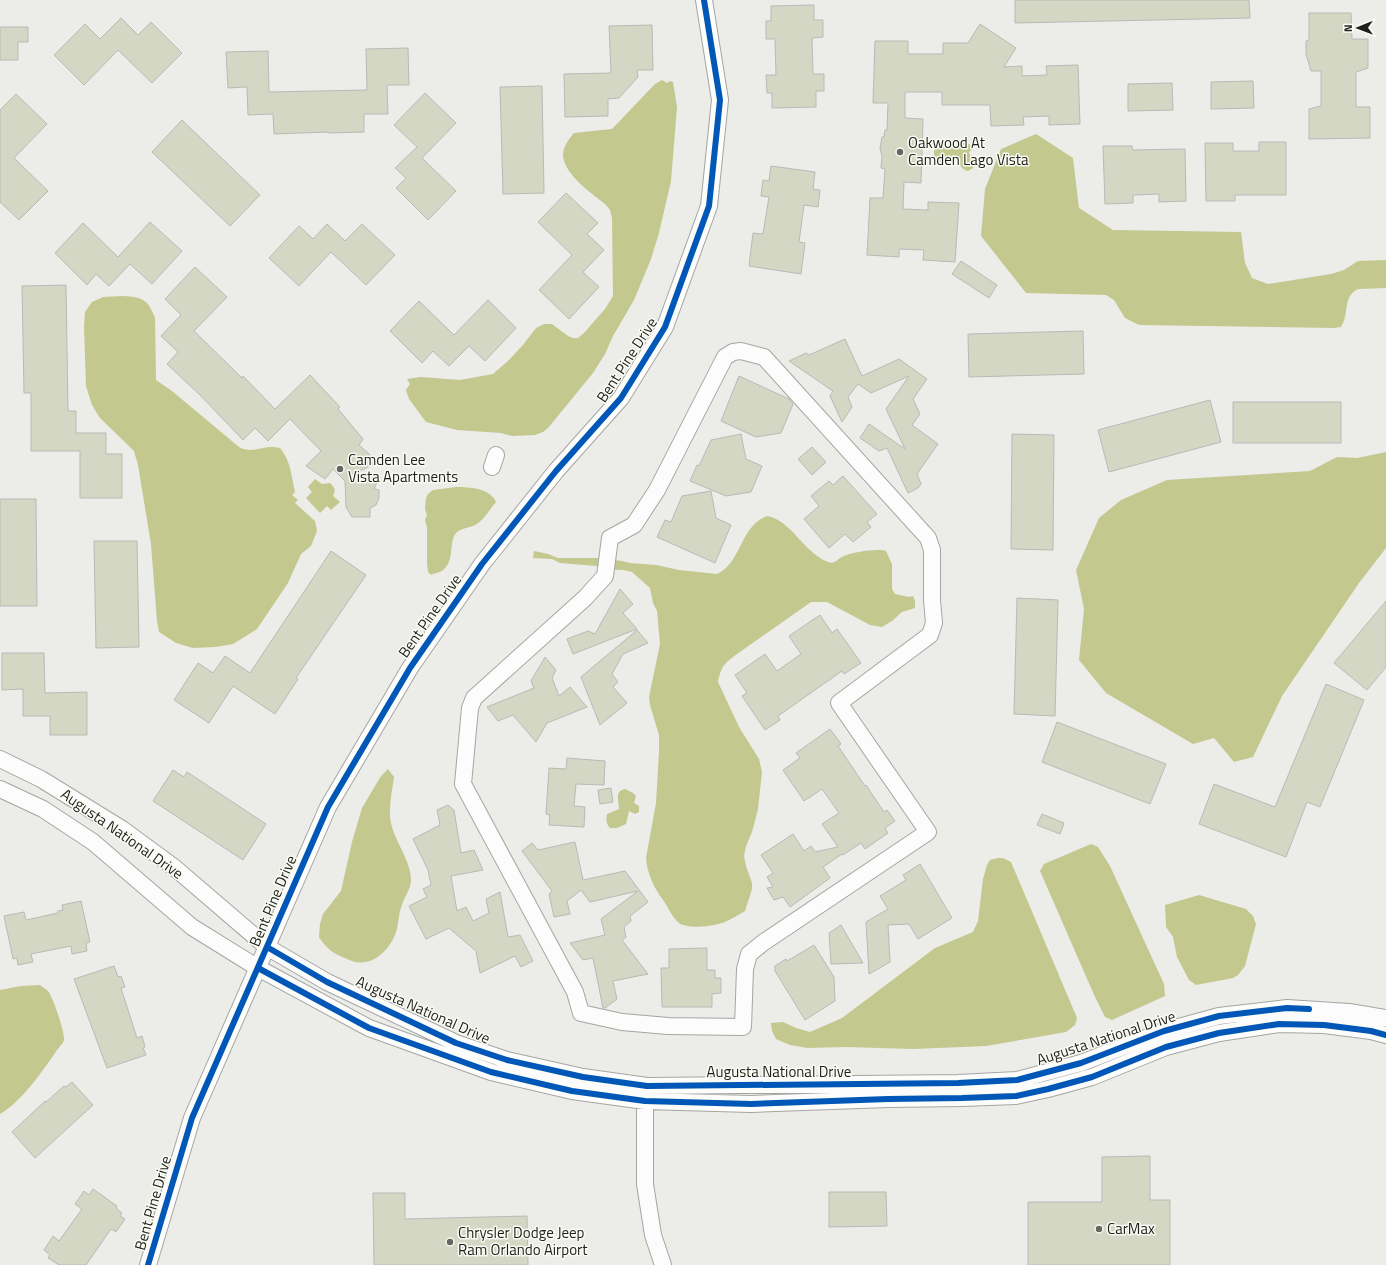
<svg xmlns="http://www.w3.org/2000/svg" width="1386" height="1265" viewBox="0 0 1386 1265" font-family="'Titillium Web',sans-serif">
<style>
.water{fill:#c2c88e}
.building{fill:#d5d7c5;stroke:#b9b9b6}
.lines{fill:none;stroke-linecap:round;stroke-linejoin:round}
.minor-casing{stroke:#a5a6a2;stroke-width:18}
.minor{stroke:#fcfcfc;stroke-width:16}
.cycleway-casing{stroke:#fafcf3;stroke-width:8}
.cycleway{stroke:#0057b8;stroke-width:6}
.poi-dot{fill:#666763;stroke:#fafcf3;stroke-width:1.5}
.labels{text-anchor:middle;stroke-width:3;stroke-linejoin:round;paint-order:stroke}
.poi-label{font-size:15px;fill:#1e1f1c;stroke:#fafcf3;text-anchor:start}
.street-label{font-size:15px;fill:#1e1f1c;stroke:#fafcf3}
</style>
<rect width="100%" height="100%" fill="#ecece8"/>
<path class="water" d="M662 80 667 83 670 81 673 82 677 107 671 181 659 233 651 259 634 300 613 336 605 354 593 373 548 428 543 432 535 435 512 436 501 433 457 430 426 422 409 399 406 390 410 384 407 379 421 377 460 380 493 374 508 361 523 345 536 328 544 324H552L568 336 573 338H578L584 333 605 309 613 296 612 218 610 210 605 204C591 193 565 175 563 156 563 147 568 140 574 133L612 129 655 84Z
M1036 134 1073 158 1079 208 1113 230 1241 232 1245 263 1252 278 1268 284 1331 274 1344 270 1358 261 1386 260V288L1358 289C1342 297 1350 313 1341 327L1334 328 1139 325 1125 318 1114 300 1106 295 1026 293 981 236 985 189 1001 149Z
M944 142C949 152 956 146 964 142L971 145 973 149 969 152 971 158 974 161 973 168 968 171C960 170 961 162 954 158L947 161 944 164 938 162C933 157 933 152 936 145Z
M123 296C142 297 148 299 155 318L156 380 172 391 239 447C253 455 264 444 280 448 291 461 291 475 295 492L292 495 298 500 295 503 315 521 317 531 311 546 301 554 288 583 257 629 233 644 215 647 193 648 176 643 159 632 157 621 151 544 138 465 134 451 100 418 92 405 86 386 84 327 85 312 92 302 103 297Z
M1386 452V548L1359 583 1282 696 1253 757 1234 762 1214 738 1193 744 1106 693 1079 660 1084 609 1076 570 1099 518 1121 500 1167 480 1310 471 1337 457 1357 458Z
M315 479 322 484 330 483C335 488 336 490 333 496L340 502 331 510 327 506 320 513 306 498 312 492 308 487Z
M456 487C469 487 490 488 496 502 490 509 484 520 475 525 469 528 461 528 456 533 448 542 456 564 440 572 437 573 434 573 431 575L428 572 427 564V527L425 520 427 515 425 509 426 498 428 494 433 490Z
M767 516C790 519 805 554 828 562 835 565 838 558 844 556 852 552 878 548 886 551L892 564V589L895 594 909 597 913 596 915 601V608L902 612 892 621 882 627 870 625 827 602H811L737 654C725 663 721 666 718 682L739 727 759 759 762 772 758 809 752 832 746 846 744 856 746 866 752 883V889L745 911C740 914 735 917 729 920 719 926 689 930 679 923 672 917 668 907 663 900 654 888 647 873 646 858L656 803 659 752V735L650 705 649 697 660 644 657 611 653 603 650 588 632 572 624 570H618L597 566 560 563 552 559 533 558 534 551 548 554 558 558H596L622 561 630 563 656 565 679 570 717 574C742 563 739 527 767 516Z
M388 769 394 777C392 791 388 810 391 823 395 842 411 861 411 880 411 889 404 897 402 905 398 914 399 924 396 932 390 950 372 968 352 961 335 954 329 952 319 937L320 924 323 914 341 891 352 842 362 808 381 776Z
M625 789 633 793 636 796 634 803 639 806V812L635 814 629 811 626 824 617 828H610C606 824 606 819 607 814L619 809C619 801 614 791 625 789Z
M1091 844 1098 847 1110 866 1164 984 1165 996 1112 1020 1105 1017 1095 997 1040 871 1044 864Z
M998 858H1003L1011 862 1077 1018 1075 1025 1066 1032 986 1046 913 1049 846 1047 807 1048 790 1045 776 1039 772 1031 771 1023 783 1022 796 1028 810 1032 842 1018 935 948 973 932 978 921 983 879 987 865 990 860Z
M1199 895 1246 909 1253 916 1256 924 1245 966 1238 975 1233 978 1196 985 1189 980 1177 957 1173 937 1166 927 1165 905Z
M40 985C42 987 46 989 48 991 53 997 65 1033 64 1040 63 1044 57 1049 55 1053 42 1072 20 1103 0 1114V990L21 986Z"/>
<path class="building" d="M1015 0H1249L1250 18 1015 23Z
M814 5V20H823V37L812 38 813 74H824V91H816V107L772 108V93H767L766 75H776L775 39H766V21H771V6Z
M1309 13H1351L1352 39H1368V68L1356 72V107H1370V138L1309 139V109L1321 106V71H1311L1306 54V41L1309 40Z
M121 18 138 35 151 22 182 53 152 83 118 50 84 85 54 55 85 24 100 39Z
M980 24 1016 48 1004 67 1022 66V76L1047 75 1046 66 1078 65 1080 124 1049 125V116L1023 117 1024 125 991 126 990 105H942V92H905V118L923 119 921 183 904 182 903 209 928 210V202L959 203 955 262 923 260 924 250 899 249V257L867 255 870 198H883L885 169 881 168 882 157 880 148 882 137H884L885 130H887L888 103H873L875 41H908V54H943V43H968Z
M652 25 653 70H637L638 77 619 98 608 99V116L565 117 564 74 611 73 609 26Z
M0 27H28V42H18V60H0Z
M408 48 409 85H387L388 114H364V132L328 133V132L274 134 273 114 248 115 247 87 228 88 226 52 268 51 269 92 367 90 366 49Z
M1253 81 1254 108 1211 109V82Z
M1172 83 1173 110 1128 111V84Z
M542 86 544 193 503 194 500 87Z
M425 93 456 123 422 158 456 191 428 220 396 188 406 178 395 168 417 147 394 125Z
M16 94 47 124 14 158 48 191 19 220 0 202V110Z
M182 120 260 195 230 226 152 152Z
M1259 142H1286V195H1235V201H1206L1205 143H1233V151H1259Z
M1103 146H1132L1133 150 1185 149 1186 201 1159 202V194L1133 195V203L1105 204Z
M771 166 815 172 813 189 820 190 818 207 804 205 799 242 805 243 801 274 749 266 753 233 763 234 769 197 761 196 763 180 769 181Z
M566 193 598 223 587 234 604 250 583 272 599 287 569 319 539 290 572 255 538 222Z
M150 222 182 251 152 284 130 264 109 286 96 274 87 285 55 253 83 223 118 257Z
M327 224 345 241 362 224 395 255 366 285 331 252 299 286 269 258 299 226 313 239Z
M961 261 997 285 989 298 952 274Z
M195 267 227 297 194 331 242 378 243 376 275 409 310 375 340 407 338 409 363 439 359 445 369 454 374 464 356 473 378 480 374 489 379 490V498L376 505 370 508V517H352L346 507 345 481 333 469 325 479 306 466 321 451 290 419 268 441 255 428 243 440 200 395 167 364 178 352 161 336 181 315 165 299Z
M66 285 68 411H76V433H106V454H122V498H80V451H31V393H24L22 286Z
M488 300 516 328 485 361 469 346 449 366 433 351 422 363 390 331 419 301 454 335Z
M1083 331 1084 374 969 377 968 334Z
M845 339 862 376 899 359 927 379 913 399 920 414 912 425 938 444 917 474 921 484 918 488 908 493 887 448 879 451 860 438 869 424 905 449 886 409 909 376 871 393 858 384 848 397 852 407 842 422 830 396 833 391 789 361 806 353 809 355Z
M739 376 789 399 793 404 781 433 756 437 721 421Z
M1210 400 1221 442 1109 472 1098 430Z
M1233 402H1341V443H1233Z
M741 434 746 459 762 466 751 492 726 496 690 481 697 465 699 466 711 440Z
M1012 434 1054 435 1053 550 1011 549Z
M812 447 826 462 812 475 798 459Z
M843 476 877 514 867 522 871 527 853 542 845 534 829 548 804 519 819 506 811 496 829 481 833 485Z
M711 491 716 518 731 525 715 563 657 537 665 520 671 522 682 496Z
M0 499H36L37 606H0Z
M94 541H137L139 647 96 648Z
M331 551 366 575 296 678 298 679 275 714 233 686 209 723 174 700 198 663 213 673 225 656 250 673Z
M620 589 633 604 623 613 637 629 573 654 567 639 588 631 595 634Z
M1017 598 1058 600 1055 716 1014 714Z
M1386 601V667L1367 690 1334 663Z
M820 615 832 633 837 629 861 663 844 674 842 671 805 697 778 716 780 720 765 730 742 696 747 693 735 675 765 654 777 671 794 659 801 654 789 636Z
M637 630 648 643 623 654 612 674 618 682 613 687 627 703 600 725 581 677Z
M2 653H44L45 693 87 692V735H50V716H23V689L2 690Z
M545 657 556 670 552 678 559 696 570 687 587 707 547 723 536 742 513 715 498 721 487 707 534 688 531 681Z
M1326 684 1364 700 1320 807 1307 802 1286 857 1199 824 1214 784 1275 807Z
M1057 722 1166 764 1150 804 1042 762Z
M830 729 841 744 838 746 865 786 866 785 884 812 887 810 895 821 885 828 888 833 865 849 861 843 843 855 842 854 823 867 830 878 790 907 783 897 774 900 767 888 773 887 767 877 773 873 761 855 793 834 804 851 811 846 815 852 838 847 822 824 839 813 827 796 822 789 804 801 783 770 800 758 796 753Z
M567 758 605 761 604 785 576 784 574 806 585 807 584 827 549 825 550 815 546 814 549 768 566 769Z
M173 770 184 777 187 772 266 824 243 860 153 801Z
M611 788 613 802 600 804 598 790Z
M448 805 454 810 461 853 474 850 483 870 451 876 457 911 466 907 473 921 489 913 486 899 500 892 508 937 520 935 533 961 521 967 515 956 480 973 476 951 449 928 426 939 409 906 427 897 423 889 431 885 428 870 413 839 440 825 437 810Z
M1042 814 1064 823 1060 834 1037 825Z
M575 842 583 880 625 871 648 902 630 916 631 921 624 927 626 937 622 940 648 974 613 981 617 999 605 1008H603L593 958 583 960 570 943 605 935 601 919 638 891 590 902 581 890 567 901 570 914 554 917 549 894 552 891 522 851 532 843 538 850Z
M920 864 952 918 918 939 909 924 888 925 890 962 869 974 866 922 888 909 880 896 906 880 903 875Z
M81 901 90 942 86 943 87 951 72 954 71 946 31 954 33 962 18 965 17 958 13 959 4 916 24 912 26 920 58 913V911L63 910 62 905Z
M841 925 863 963 831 964 829 933Z
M814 945 834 977 835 1001 805 1020 775 971V966L786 959 787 961Z
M707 948V970H715V978H721V993L712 994V1007H662L661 968H669V949Z
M114 966 118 977 121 976 125 987 121 988 137 1038 142 1036 145 1047 143 1048 146 1055 107 1068 74 979Z
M72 1082 93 1105 35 1158 12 1132 45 1101 46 1102 64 1086 66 1087Z
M1150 1156V1200H1170V1265H1028V1202H1102V1157Z
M93 1189 117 1206 116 1208 122 1213 120 1216 125 1219 116 1232 111 1229 86 1265H59L48 1258 50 1255 44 1250 53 1236 59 1241 82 1209 75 1204 84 1191 89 1195Z
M829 1192H886L887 1226 829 1227Z
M373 1193H405V1219L527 1216 528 1265H374Z"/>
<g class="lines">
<g class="minor-casing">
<path id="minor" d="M741 351 764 357 928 538 932 550V600L934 623 930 635 839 703 928 832 764 942 749 954 745 969 743 1027 668 1026 622 1022 581 1013 575 992 463 784 470 708 474 698 585 598 605 576 610 538 634 525 657 490 725 357 733 352Z
M492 467 496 455
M0 759 41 779 122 829 175 868 267 947 327 982 456 1043 507 1060 583 1077 647 1086 958 1083 1017 1080 1081 1063 1164 1031 1219 1016 1287 1008 1349 1012 1386 1018
M0 789 43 809 93 842 192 927 258 968 369 1028 491 1072 572 1091 645 1101 751 1104 888 1099 962 1098 1016 1096 1048 1089 1092 1077 1166 1047 1219 1033 1279 1024 1324 1025 1371 1031 1386 1035
M647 1090 645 1101V1184L653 1235 663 1265
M148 1265 192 1118 328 807 410 668 482 564 556 471 621 398 665 327 709 206 720 100 704 0"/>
</g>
<use href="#minor" class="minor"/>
<g class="cycleway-casing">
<path id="cycleway" d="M267 947 327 982 456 1043 507 1060 583 1077 647 1086 958 1083 1017 1080 1081 1063 1164 1031 1219 1016 1287 1008 1309 1009
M258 968 369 1028 491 1072 572 1091 645 1101 751 1104 888 1099 962 1098 1016 1096 1048 1089 1092 1077 1166 1047 1219 1033 1279 1024 1324 1025 1371 1031 1386 1035
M148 1265 192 1118 328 807 410 668 482 564 556 471 621 398 665 327 709 206 720 100 704 0"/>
</g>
<use href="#cycleway" class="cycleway"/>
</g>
<g class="poi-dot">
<circle cx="900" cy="152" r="4"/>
<circle cx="340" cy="469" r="4"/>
<circle cx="1099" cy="1229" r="4"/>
<circle cx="450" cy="1242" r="4"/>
</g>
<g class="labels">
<g class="poi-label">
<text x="908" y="148">Oakwood At<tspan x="908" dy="17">Camden Lago Vista</tspan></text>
<text x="348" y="465">Camden Lee<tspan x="348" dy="17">Vista Apartments</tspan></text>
<text x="1107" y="1234">CarMax</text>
<text x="458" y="1238">Chrysler Dodge Jeep<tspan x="458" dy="17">Ram Orlando Airport</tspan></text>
</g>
<g class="street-label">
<text transform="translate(627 360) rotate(-57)" y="5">Bent Pine Drive</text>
<text transform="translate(430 616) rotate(-55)" y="5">Bent Pine Drive</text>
<text transform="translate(122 834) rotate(35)" y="5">Augusta National Drive</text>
<text transform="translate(273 901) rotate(-67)" y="5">Bent Pine Drive</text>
<text transform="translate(423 1010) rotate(24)" y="5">Augusta National Drive</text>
<text transform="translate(1106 1038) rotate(-18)" y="5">Augusta National Drive</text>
<text x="779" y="1077">Augusta National Drive</text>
<text transform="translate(153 1203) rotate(-74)" y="5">Bent Pine Drive</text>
</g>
</g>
<g transform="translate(1358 28) rotate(269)" stroke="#fafcf3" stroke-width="3" paint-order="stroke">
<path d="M0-3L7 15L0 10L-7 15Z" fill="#1e1f1c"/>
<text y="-6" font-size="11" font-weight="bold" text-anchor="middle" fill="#1e1f1c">N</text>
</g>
</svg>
